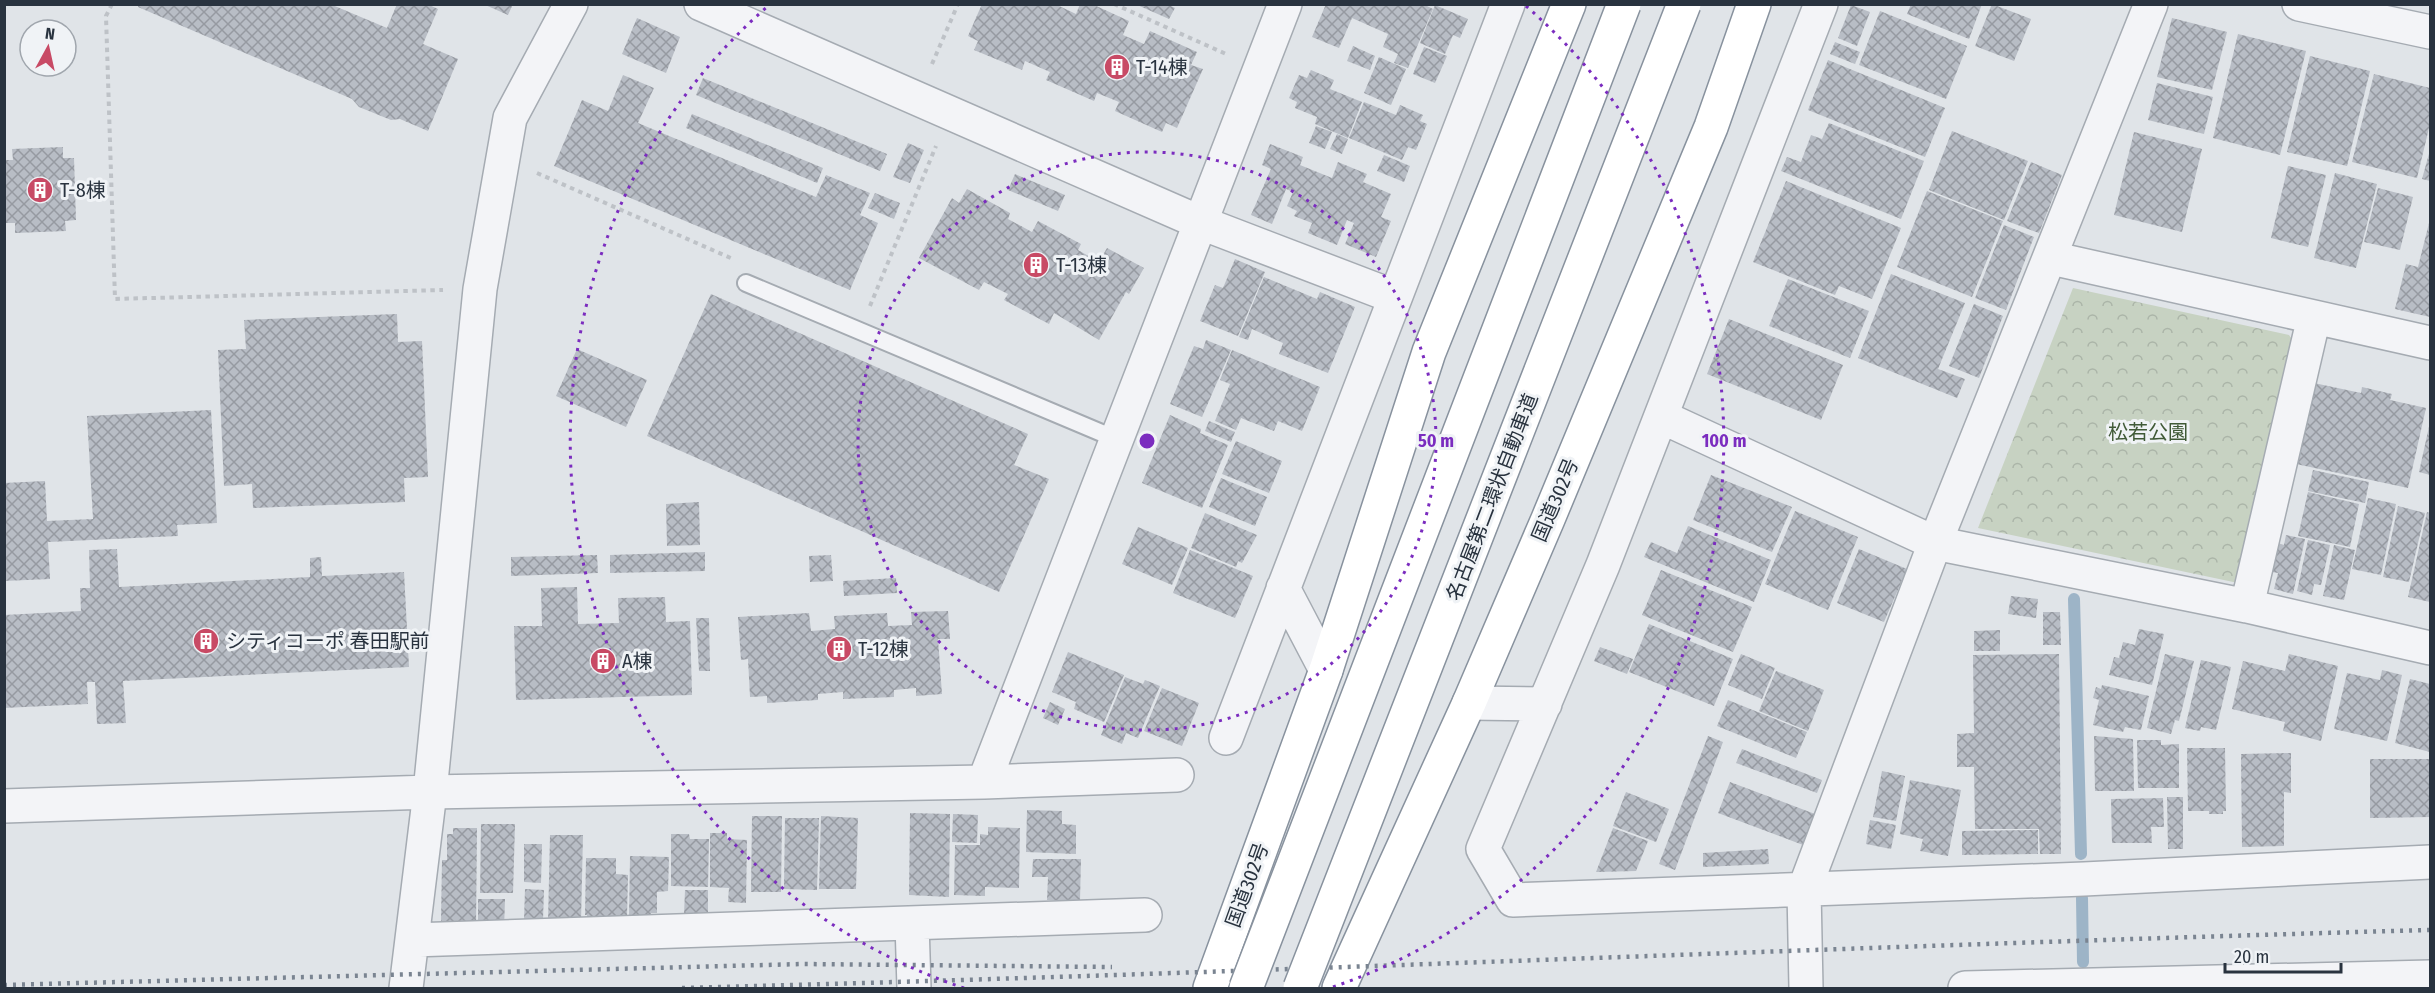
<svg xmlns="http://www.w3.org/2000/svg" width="2435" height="993" viewBox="0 0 2435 993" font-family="'Fira Sans Condensed','Noto Sans JP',sans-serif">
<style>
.park{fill:url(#park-crowns)}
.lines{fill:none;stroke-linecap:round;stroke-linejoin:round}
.stream{stroke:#9db4c7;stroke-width:12}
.building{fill:url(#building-cross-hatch)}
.lane-casing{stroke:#a5abb2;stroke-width:20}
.street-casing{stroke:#a5abb2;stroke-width:36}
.highway-casing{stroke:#88929e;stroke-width:36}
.path{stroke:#bec2c7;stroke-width:4;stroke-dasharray:4.5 4.5;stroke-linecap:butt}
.lane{stroke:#f3f4f7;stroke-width:16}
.street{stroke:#f3f4f7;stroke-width:33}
.highway{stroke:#fff;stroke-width:33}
.rail{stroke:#7a8491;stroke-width:4.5;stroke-dasharray:3 6;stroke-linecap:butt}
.highway-bridge-casing{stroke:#88929e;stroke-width:36;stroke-linecap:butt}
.highway-bridge{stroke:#fff;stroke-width:33}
.ring{fill:none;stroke:#7b2cbf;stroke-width:3;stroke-dasharray:3 6}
.labels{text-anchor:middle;stroke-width:6;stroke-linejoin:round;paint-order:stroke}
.poi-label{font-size:20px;fill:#29333f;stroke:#f0f3f6;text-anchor:start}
.park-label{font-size:20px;fill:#405a37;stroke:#f0f3f6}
.street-label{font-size:20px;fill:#29333f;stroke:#f0f3f6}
.centre{fill:#7b2cbf;stroke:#f0f3f6;stroke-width:3}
.ring-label{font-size:18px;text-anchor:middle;font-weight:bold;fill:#7b2cbf;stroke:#f0f3f6;stroke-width:6;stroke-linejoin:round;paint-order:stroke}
</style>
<defs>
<pattern id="park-crowns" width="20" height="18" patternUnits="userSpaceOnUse" patternTransform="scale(1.5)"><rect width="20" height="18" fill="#c7d2c2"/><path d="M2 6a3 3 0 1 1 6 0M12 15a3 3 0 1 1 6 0" fill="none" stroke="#abb5a8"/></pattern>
<pattern id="building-cross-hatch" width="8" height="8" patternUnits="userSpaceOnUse" patternTransform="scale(1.5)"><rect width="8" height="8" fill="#b8bdc5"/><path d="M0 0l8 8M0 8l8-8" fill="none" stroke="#969aa1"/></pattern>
</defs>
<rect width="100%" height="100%" fill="#e0e4e8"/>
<path class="park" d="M2073 288 2289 335 2296 345 2238 583 1978 528Z"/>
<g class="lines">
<path class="stream" d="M2074 599 2081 854
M2082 898 2083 962"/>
</g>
<path class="building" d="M139 4H330L387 28 397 4H427L438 9 423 44 458 59 428 131 400 119 391 120 359 107 352 99 138 7Z
M483 4H513L508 15Z
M982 4H1055L1076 14 1080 4H1092L1129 21 1123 35 1144 44 1150 31 1197 52 1191 65 1203 69 1177 128 1166 123 1162 132 1115 111 1119 102 1097 93 1094 101 1046 80 1050 72 1025 61 1022 70 974 50 978 41 968 36Z
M1135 4H1167L1175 8 1169 19Z
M1326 4H1423L1433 9 1408 68 1394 63 1398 54 1383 47 1388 34 1352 18 1339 48 1312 37Z
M1911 4H1982L1969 39 1907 14Z
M1992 4 2031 19 2014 61 1975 46Z
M1435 5 1468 19 1460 38 1453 35 1445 54 1420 43Z
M1851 5 1870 12 1857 46 1838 38Z
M1880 11 1967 46 1946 99 1859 65Z
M637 18 680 37 666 73 622 54Z
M2172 18 2227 32 2212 90 2157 77Z
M2238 34 2306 51 2280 155 2213 138Z
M1835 42 1860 52 1855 64 1830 54Z
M1353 46 1375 56 1370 70 1347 61Z
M1424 47 1447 56 1435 83 1413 74Z
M2310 56 2370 71 2347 166 2287 152Z
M1379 57 1406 69 1391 105 1364 93Z
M1828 60 1945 108 1925 157 1808 110Z
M1311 70 1334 80 1330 89 1362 102 1348 138 1315 124 1317 117 1295 108 1297 102 1289 98 1299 75 1307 78Z
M2374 74 2430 88V124L2417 178 2352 162Z
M623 75 654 88 638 123 816 197 826 175 870 193 860 215 878 223 850 290 554 166 582 100 608 111Z
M703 78 887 154 880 171 696 95Z
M2157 83 2213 97 2204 134 2148 120Z
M1364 102 1396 115 1400 105 1423 115 1420 121 1427 124 1416 150 1408 147 1402 160 1349 138Z
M692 114 823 168 817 183 686 128Z
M1829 123 1924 161 1901 219 1781 171 1787 157 1801 162 1811 135 1822 139Z
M1316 126 1332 132 1325 149 1309 143Z
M1952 131 2028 161 2004 220 1929 190Z
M2134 132 2202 149 2182 232 2114 215Z
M1337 134 1348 139 1342 154 1330 149Z
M908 143 924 150 910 183 893 177Z
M1270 144 1303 157 1298 171 1300 165 1332 178 1338 162 1367 174 1363 182 1391 194 1381 217 1391 221 1376 257 1345 244 1354 223 1347 220 1337 245 1308 233 1312 223 1294 216 1297 211 1287 206 1293 192 1286 189 1272 224 1251 215 1271 169 1262 165Z
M63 147V158H74L76 220 65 221 66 231 15 233V223H4V160H13L12 149Z
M2430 150V181L2422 179Z
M1384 155 1410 166 1404 182 1377 171Z
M2031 162 2062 175 2039 233 2007 221Z
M2288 166 2326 175 2308 247 2271 238Z
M2335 173 2377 184 2356 268 2314 258Z
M1015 174 1065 195 1058 211 1008 190Z
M1786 181 1901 228 1872 299 1839 286 1835 295 1753 262Z
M2378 188 2413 197 2400 250 2364 242Z
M967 189 1010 213 1008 219 1032 232 1038 221 1081 244 1078 250 1099 262 1107 248 1144 268 1129 294 1126 292 1099 340 1054 313 1049 324 1004 300 1008 294 984 282 979 290 919 258 952 198 959 203Z
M1927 191 2003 221 1972 297 1897 267Z
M875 193 900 203 894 219 868 208Z
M2430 219V317L2395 309 2406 264 2418 267Z
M2004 225 2034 237 2006 310 1975 298Z
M1235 259 1265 272 1238 336 1200 321 1215 285 1223 288Z
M1891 274 1965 303 1938 369 1965 379 1957 398 1858 358Z
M1264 277 1317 299 1320 292 1355 307 1328 373 1279 354 1283 343 1252 329 1248 340 1239 337Z
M1788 279 1869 311 1850 358 1769 326Z
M711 294 1028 434 1014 465 1049 479 999 592 647 436Z
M1974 304 2003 316 1979 378 1949 366Z
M397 314 398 342 422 341 428 477 404 478 405 502 253 508 252 484 224 486 218 350 246 349 244 320Z
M1729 319 1843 365 1821 420 1707 374Z
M1206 340 1231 350 1202 417 1170 404 1194 346 1203 349Z
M577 349 647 380 626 427 556 396Z
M1232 350 1320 387 1302 431 1278 421 1274 431 1241 418 1236 430 1215 421 1230 384 1220 380Z
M2314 383 2361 393 2362 387 2392 394 2390 400 2426 408 2408 488 2296 464Z
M211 410 217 523 177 525 178 536 48 542 50 579 4 581V483L45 481 47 521 93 519 87 416Z
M1170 415 1201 429 1200 433 1228 445 1202 508 1142 483Z
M1209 421 1235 432 1231 442 1205 431Z
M2430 422V475L2419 472Z
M1236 441 1282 461 1269 493 1222 474Z
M2313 470 2369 482 2365 503 2308 491Z
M1711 475 1792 507 1772 552 1693 520Z
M1221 478 1267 497 1255 526 1209 507Z
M2308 492 2359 504 2350 547 2298 536Z
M2368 498 2396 504 2381 575 2352 569Z
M699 502 700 545 667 546 666 504Z
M2398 506 2425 513 2409 582 2383 577Z
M1795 511 1858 537 1828 610 1765 584Z
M2427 512 2430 513V602L2408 597Z
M1205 513 1257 535 1242 563 1238 561 1236 567 1191 548Z
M1688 526 1771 560 1754 602 1644 557 1651 542 1677 553Z
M1138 527 1188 548 1172 585 1122 564Z
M2286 535 2305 539 2293 594 2274 589 2278 573 2272 572 2278 543 2284 545Z
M2308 540 2330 545 2321 585 2314 584 2312 595 2297 591Z
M2334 545 2355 550 2344 600 2323 596Z
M117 549 119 587 310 577V558L321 557 322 576 404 572 409 667 123 681 126 723 97 724 95 682H87L88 704 4 708V615L81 611 80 588H90L89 550Z
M1859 549 1907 569 1884 622 1837 603Z
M1190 550 1253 576 1235 618 1173 593Z
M705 552V571L610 573V555Z
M597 555 598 573 511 576V557Z
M831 555 833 581 810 582 809 556Z
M1661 570 1752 607 1733 652 1642 615Z
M896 578 897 593 844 596 843 581Z
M577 587 578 624 619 623 618 598 665 597 666 622 690 621 692 695 516 700 514 626H542L541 588Z
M2011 596 2038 599 2036 618 2008 614Z
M948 611 950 639H938L942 694 916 696V688L894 690V697L843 699V692L818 694V700L767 703V696L750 697 748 659 741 660 738 617 809 613 811 631 835 629 834 616 887 613 888 626 912 625 911 612Z
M2043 612H2060L2061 645H2043Z
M696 618H709L710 671H699Z
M1649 624 1733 659 1714 706 1629 672Z
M2139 629 2164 634 2152 685 2109 675 2114 657 2119 658 2123 642 2135 645Z
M2000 630V651H1974V631Z
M1600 647 1633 659 1627 674 1594 661Z
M1068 652 1124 675 1104 722 1074 709 1076 702 1052 692Z
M1741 654 1775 668 1762 699 1728 685Z
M2059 654 2061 854H2040L2039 829H1975L1974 767H1957V734L1974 733 1973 655Z
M2165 654 2194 661 2179 721 2175 720 2171 734 2147 728Z
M2289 654 2338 666 2321 741 2283 731 2285 722 2232 709 2243 661 2285 671Z
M2201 660 2231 667 2216 730 2201 727 2200 731 2185 728Z
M2382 670 2402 675 2387 741 2334 729 2347 673 2380 680Z
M1776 671 1824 690 1808 731 1759 711Z
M1125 677 1143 684 1145 680 1160 686 1138 738 1126 733 1122 744 1101 735Z
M2410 679 2430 684V752L2395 743Z
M2102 685 2149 696 2141 730 2125 727 2123 732 2093 725 2099 700 2093 698 2096 687 2101 689Z
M1162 688 1199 703 1182 746 1144 731Z
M1728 700 1807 732 1796 758 1717 726Z
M1050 702 1065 709 1058 725 1043 718Z
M1708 736 1723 742 1675 870 1659 864Z
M2094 736 2133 739 2134 791H2095Z
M2137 740H2161V745L2179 744V788H2138Z
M2187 748H2225L2226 811H2223V814H2209V811H2188Z
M1742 749 1822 780 1817 793 1736 763Z
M2291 753V793L2284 792V846L2242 847 2241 754Z
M2370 759H2430V817L2370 818Z
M1882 771 1905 776 1896 821 1873 817Z
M1910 780 1961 790 1948 856 1920 851 1923 839 1900 834Z
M1730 782 1815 814 1803 845 1718 813Z
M1626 792 1669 809 1656 842 1613 826Z
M2167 797H2183V849H2168Z
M2163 798 2164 827H2151L2152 843H2112L2111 799Z
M1027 810 1062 811V824L1076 825V854L1026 852Z
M910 813 950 814 949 897 909 895Z
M953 814 978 815 977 843 952 842Z
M752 816H782L781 892H751Z
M821 816 858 818 856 889H819Z
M785 818H819L817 890 784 889Z
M1870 820 1896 825 1891 849 1866 844Z
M481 824H515L513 893H480Z
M988 827 1020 828 1019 888 985 887V896L954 895 955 845H980V834L988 835Z
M453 828H477L476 928 451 927V921H441L442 860H447V834H453Z
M1613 828 1648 841 1636 871 1596 872Z
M2038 830V854L1962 855V831Z
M710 833H727V839L747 840 746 903 728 902 729 888 710 887Z
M671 834H689L690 839H709L708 887 671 886Z
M550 835H583L581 922H548Z
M524 844H542L541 883 524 882Z
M1768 849 1769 864 1703 867V853Z
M630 856 669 857 668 891 657 892V913H651V918H629Z
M586 858H616V874L628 875 627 916H615V919H587V915H585Z
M1033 859H1081L1080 901 1047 900 1048 877H1032Z
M525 889 544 890 543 920H524Z
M685 890H708V916L684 915Z
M478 899H505L504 930 478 929Z"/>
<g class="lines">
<g class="lane-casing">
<path id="lane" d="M746 283 1116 439"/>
</g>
<g class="street-casing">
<path id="street" d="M701 4 1199 222 1395 297
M1821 4 1603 565 1483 849 1513 900 2084 879 2430 862
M2299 4 2430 32
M2051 258 2430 343
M1662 417 1935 543 2247 606 2430 648
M1283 588 1326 670
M2247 606 2314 317
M1469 703 1545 704
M1226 738 1508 4
M984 782 1177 775
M4 806 430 792 984 782 1285 4
M912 923 914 988
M412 940 1145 915
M406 988 430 792 480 289 510 118 571 4
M1806 988 1804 890 1935 543 2151 4
M1965 988 2430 977"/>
</g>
<g class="highway-casing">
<path id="highway" d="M1210 988 1326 670 1429 352 1569 4
M1339 988 1469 703 1548 519 1711 127 1754 4"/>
</g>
<path class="path" d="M112 4 106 16 115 299 443 290
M1114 4 1226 54
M932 64 958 4
M537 173 733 259
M870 306 936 146"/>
<use href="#lane" class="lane"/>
<use href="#street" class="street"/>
<use href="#highway" class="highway"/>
<path class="rail" d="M4 985 803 964 1112 967
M682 988C1265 973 1848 946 2430 930"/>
<g class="highway-bridge-casing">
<path id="highway-bridge" d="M1246 988 1624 4
M1300 988 1684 4"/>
</g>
<use href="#highway-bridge" class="highway-bridge"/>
</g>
<g class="ring">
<circle cx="1147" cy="441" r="289"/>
<path d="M964 988A577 577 0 0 1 768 6M1526 6A577 577 0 0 1 1330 988"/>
</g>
<defs>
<g id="building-disc" transform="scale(1.35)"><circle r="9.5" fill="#c84a65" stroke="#f0f3f6"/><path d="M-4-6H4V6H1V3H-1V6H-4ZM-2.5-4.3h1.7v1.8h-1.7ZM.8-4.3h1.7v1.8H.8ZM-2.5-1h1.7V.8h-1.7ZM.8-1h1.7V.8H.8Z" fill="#fff"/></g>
</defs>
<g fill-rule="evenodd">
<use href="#building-disc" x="1117" y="67"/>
<use href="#building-disc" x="40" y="190"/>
<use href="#building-disc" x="1036" y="265"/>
<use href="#building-disc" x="206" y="641"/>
<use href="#building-disc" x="839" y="649"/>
<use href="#building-disc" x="603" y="661"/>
</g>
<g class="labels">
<g class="poi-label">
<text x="1136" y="74">T-14棟</text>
<text x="60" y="197">T-8棟</text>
<text x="1056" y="272">T-13棟</text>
<text x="226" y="648">シティコーポ 春田駅前</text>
<text x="858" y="656">T-12棟</text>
<text x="622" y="668">A棟</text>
</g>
<g class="park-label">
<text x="2148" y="439">松若公園</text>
</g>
<g class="street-label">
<text transform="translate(1492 497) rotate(-69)" y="7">名古屋第二環状自動車道</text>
<text transform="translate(1555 500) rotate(-67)" y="7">国道302号</text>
<text transform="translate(1247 885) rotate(-70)" y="7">国道302号</text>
</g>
</g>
<circle cx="1147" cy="441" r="9" class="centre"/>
<g class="ring-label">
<text x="1436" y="447">50 m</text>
<text x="1724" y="447">100 m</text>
</g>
<rect width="2435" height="993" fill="none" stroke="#29333f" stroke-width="12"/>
<g transform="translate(48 48) rotate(8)"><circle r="28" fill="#f0f3f6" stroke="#a0a6ad" stroke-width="1.5"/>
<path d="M0-4.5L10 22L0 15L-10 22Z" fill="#c84a65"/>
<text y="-9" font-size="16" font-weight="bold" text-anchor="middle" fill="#29333f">N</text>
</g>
<path d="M2225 963v9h116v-9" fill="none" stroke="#29333f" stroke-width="3"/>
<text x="2234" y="963" font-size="18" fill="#29333f" stroke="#f0f3f6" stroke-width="4.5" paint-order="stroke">20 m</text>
</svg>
